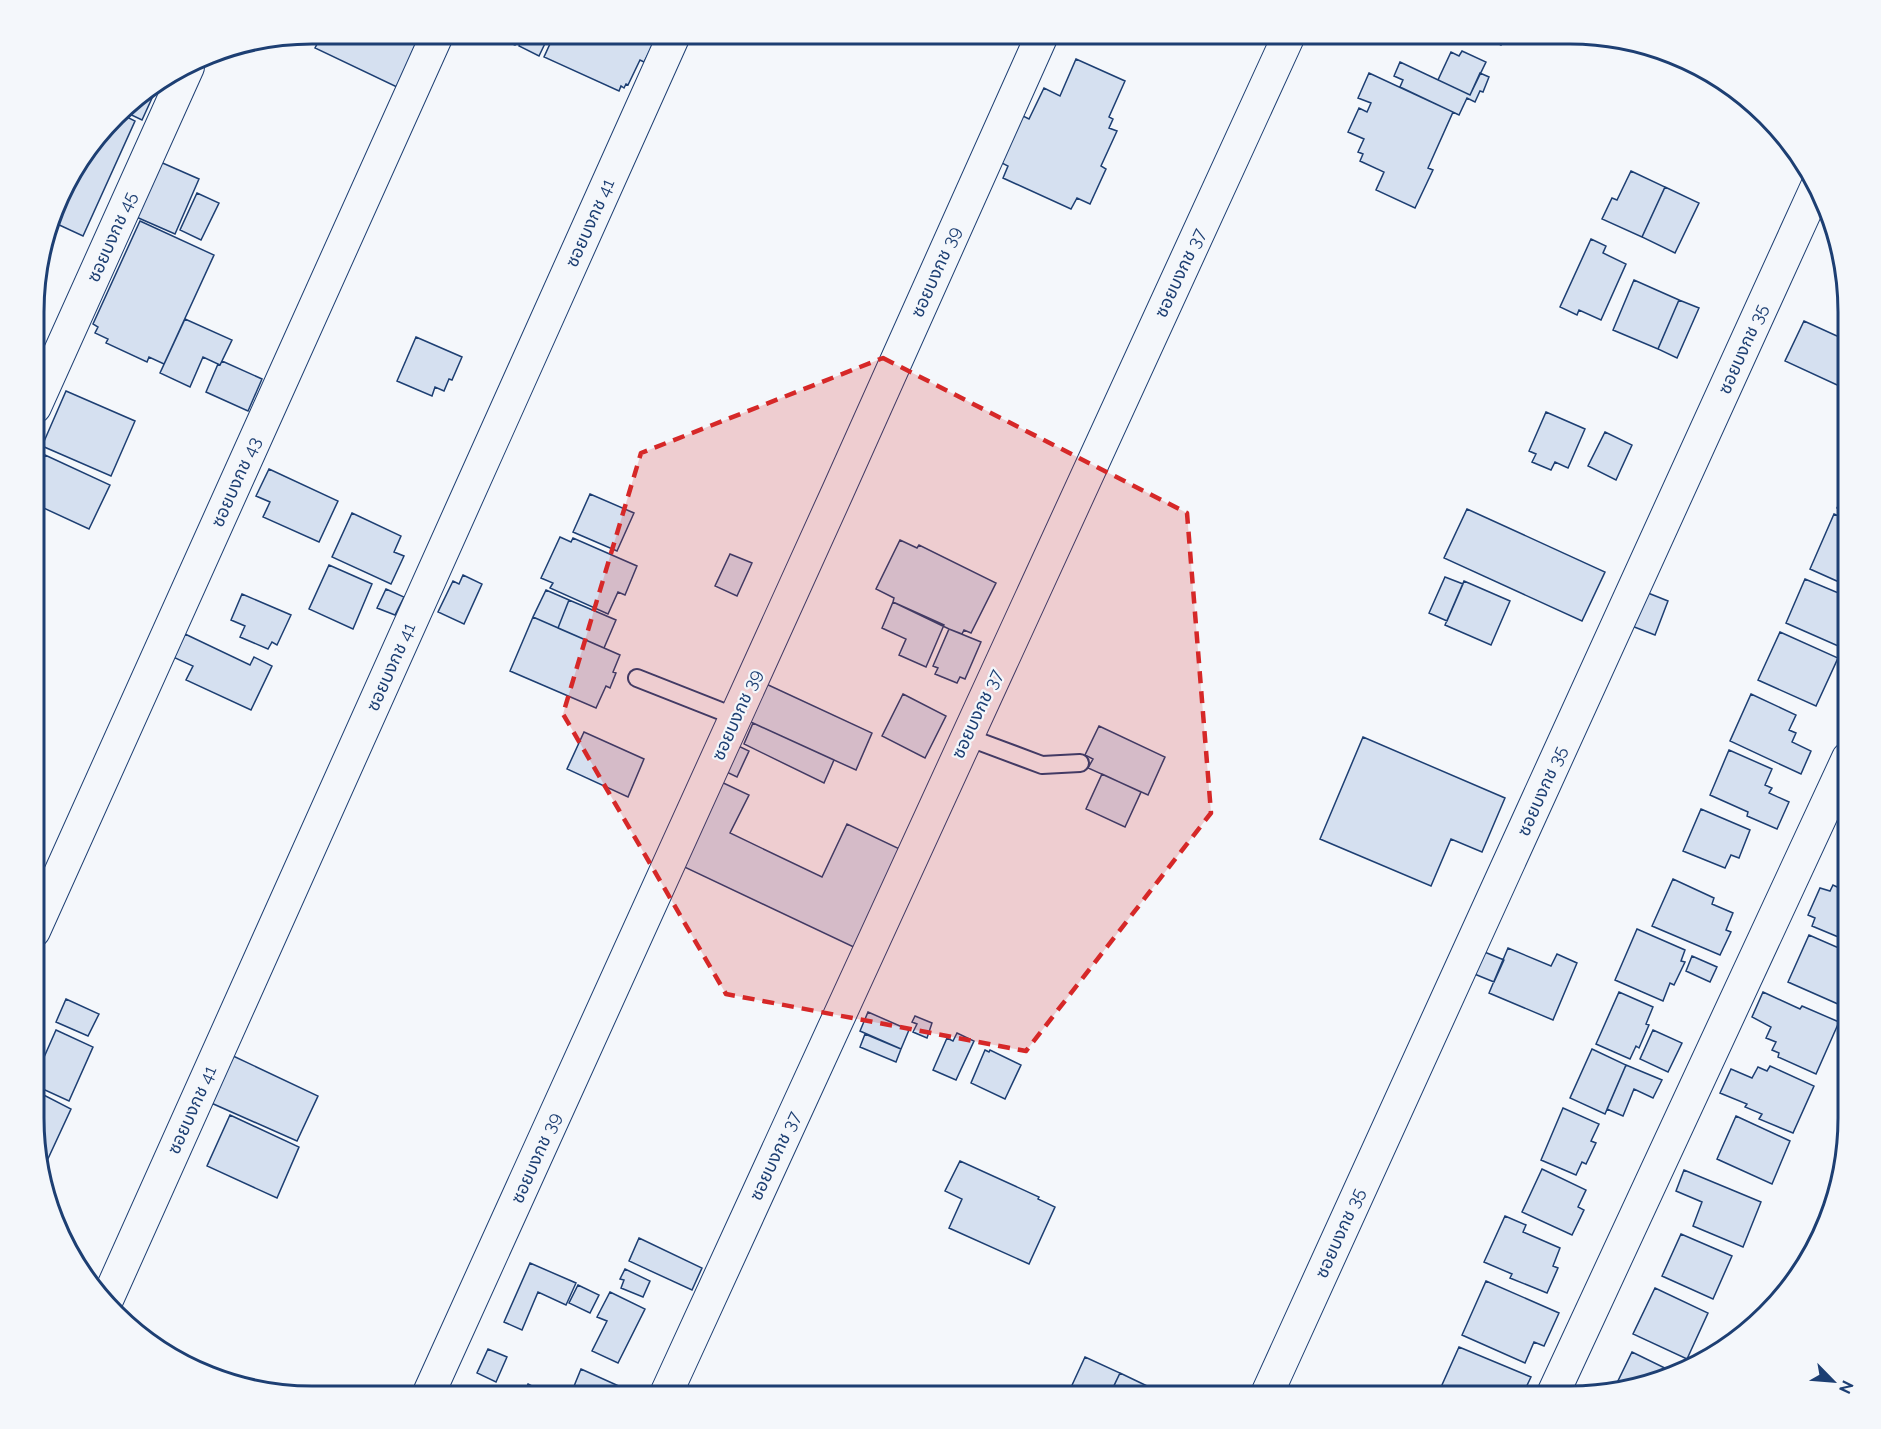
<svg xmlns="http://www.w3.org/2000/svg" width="1881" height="1429" viewBox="0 0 1881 1429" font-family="Raleway,'Noto Sans Thai',sans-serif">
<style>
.building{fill:#d5e0f0;stroke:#1d3f73;stroke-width:1.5}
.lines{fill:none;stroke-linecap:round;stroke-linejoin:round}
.lane-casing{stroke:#1d3f73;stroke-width:20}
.street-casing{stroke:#1d3f73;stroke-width:34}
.lane{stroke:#f4f7fb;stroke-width:16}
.street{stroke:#f4f7fb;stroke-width:32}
.marked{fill:#d62828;fill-opacity:0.2;stroke:#d62828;stroke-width:4.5;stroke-dasharray:12 8;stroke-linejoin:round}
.labels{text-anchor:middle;stroke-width:4.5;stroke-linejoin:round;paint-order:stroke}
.street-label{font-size:18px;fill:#1d3f73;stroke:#f4f7fb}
.rim{fill:none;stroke:#1d3f73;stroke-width:3}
</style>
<rect width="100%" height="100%" fill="#f4f7fb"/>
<path class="building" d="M323 33H426L399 88 315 48Z
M486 33H520L515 45Z
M525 33H550L539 56 519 46Z
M555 33H628L653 45 644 62 640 60 628 85 626 84 624 88 621 86 619 91 544 57Z
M1478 34H1507L1501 45Z
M1462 51 1486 62 1470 95 1438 80 1451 52 1459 56Z
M1076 59 1125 81 1109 117 1113 119 1109 128 1117 131 1101 166 1106 169 1090 204 1077 198 1071 209 1003 178 1008 166 996 160 1017 113 1029 119 1044 88 1060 96Z
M1400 62 1470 95 1480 73 1489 77 1483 92 1480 91 1475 102 1467 98 1459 115 1400 87 1403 80 1394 76Z
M1369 73 1453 112 1428 168 1433 170 1415 208 1376 190 1384 172 1360 161 1363 154 1358 152 1364 139 1348 132 1359 108 1367 112 1371 103 1358 98Z
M158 85 142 120 121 110 128 102Z
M119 113 135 121 83 236 55 223 52 227 70 173Z
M158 161 199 179 175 234 134 216Z
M1631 171 1665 187 1642 237 1602 219 1612 198 1617 200Z
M1665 187 1699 203 1675 253 1642 237Z
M197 193 219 203 201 240 180 230Z
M140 221 214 255 164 364 149 357 147 362 106 343 108 339 95 333 98 327 93 324Z
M1591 239 1606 246 1603 253 1626 264 1601 320 1579 310 1577 315 1560 307Z
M1634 280 1679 300 1658 349 1613 330Z
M1679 300 1699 308 1677 358 1658 349Z
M185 319 232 340 220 365 203 357 190 387 160 373Z
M1804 321 1848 341V390L1785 361Z
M416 337 462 357 452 380 449 379 444 391 435 387 432 396 397 381Z
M222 361 262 379 248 411 206 392 218 364 220 365Z
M66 391 135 421 111 476 42 446Z
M1546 412 1585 429 1568 468 1555 462 1551 470 1532 462 1536 454 1529 451Z
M1605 432 1632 445 1616 480 1588 466Z
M45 455 110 485 89 529 35 504V477Z
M269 469 338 501 319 542 263 517 270 502 256 496Z
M1848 486V513L1837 508Z
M590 494 634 513 617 551 573 532Z
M1467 509 1605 572 1582 621 1444 558Z
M352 513 401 536 394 552 404 556 391 584 332 557Z
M1834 514 1848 520V586L1810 569Z
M560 537 571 542 573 538 637 566 625 595 618 592 608 614 550 588 553 583 541 578Z
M900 540 917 548 919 545 996 583 971 633 964 630 962 634 949 629 893 602 894 598 876 589Z
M730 554 752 563 737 596 715 586Z
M329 565 372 584 353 629 309 609Z
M463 575 482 584 464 624 438 612 453 581 459 584Z
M1445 577 1463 584 1447 621 1429 613Z
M1805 579 1848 597V642L1845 649 1786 623Z
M1464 581 1510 601 1491 645 1445 625Z
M386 589 404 597 395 615 377 608Z
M1638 589 1668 601 1655 635 1624 623Z
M546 590 569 600 558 628 533 617Z
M242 594 291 615 277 645 272 642 268 649 240 637 245 626 231 620Z
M569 600 616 620 604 648 558 628Z
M893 602 944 625 926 667 899 655 906 639 882 628Z
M533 617 620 655 613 672 616 673 610 688 606 686 596 708 510 671Z
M949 629 981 642 965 679 960 677 957 683 935 674 938 668 933 666Z
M1780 632 1838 658 1816 706 1758 680Z
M185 634 250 665 254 657 272 666 251 710 186 680 193 666 173 657Z
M764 683 872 733 856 770 746 720Z
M903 694 946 716 925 758 882 736Z
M1751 694 1796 715 1789 730 1796 733 1792 742 1811 751 1801 774 1730 741Z
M753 723 834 760 824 783 744 744Z
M1099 726 1165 757 1148 795 1088 768 1093 759 1085 755Z
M584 732 644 759 628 797 567 769Z
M1363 737 1505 798 1482 852 1451 839 1431 886 1320 839Z
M730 742 749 751 737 777 718 768Z
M1729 750 1772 769 1765 785 1772 788 1769 793 1789 802 1777 829 1747 816 1748 812 1710 795Z
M1102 774 1141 792 1125 827 1086 809Z
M717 780 749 795 730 833 822 877 847 824 906 852 860 950 678 864Z
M1701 809 1750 830 1739 858 1731 855 1725 868 1683 851Z
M1848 842V866L1838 862Z
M1841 878 1848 881V941L1812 926 1815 918 1808 915 1820 888 1830 891 1833 885 1837 887Z
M1673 879 1714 898 1712 904 1733 913 1726 930 1731 932 1720 955 1652 926Z
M1637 929 1685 950 1681 961 1685 962 1674 985 1670 983 1663 1001 1615 980Z
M1809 935 1848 952 1847 1008 1788 982Z
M1508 948 1551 966 1557 954 1577 963 1553 1020 1489 993Z
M1482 951 1504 960 1494 982 1472 973Z
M1692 956 1717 967 1710 982 1686 971Z
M1619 992 1653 1007 1646 1024 1649 1025 1639 1048 1636 1046 1630 1059 1596 1044Z
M1763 992 1800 1009 1802 1006 1839 1022 1816 1074 1778 1057 1779 1053 1772 1050 1776 1042 1766 1038 1771 1027 1752 1017Z
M66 999 99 1014 88 1036 56 1022Z
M868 1012 909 1030 901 1049 860 1031Z
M915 1016 932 1023 927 1038 913 1032 917 1024 912 1022Z
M56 1030 93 1047 69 1101 34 1085V1080Z
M1653 1030 1682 1043 1668 1072 1640 1059Z
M34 1031 39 1034 34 1045Z
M957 1033 974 1041 956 1080 933 1070 947 1038 953 1041Z
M865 1034 901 1049 896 1062 860 1047Z
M1592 1049 1626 1065 1605 1114 1570 1098Z
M985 1050 989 1052 990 1050 1021 1065 1005 1099 971 1083Z
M231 1055 318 1096 297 1141 209 1102Z
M1626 1065 1662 1080 1653 1098 1634 1089 1623 1116 1607 1109Z
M1770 1066 1814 1086 1793 1133 1759 1119 1762 1114 1745 1107 1747 1104 1720 1093 1731 1069 1752 1078 1758 1067 1767 1071Z
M34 1090 71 1109 46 1163 40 1160V1152L38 1151 34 1136Z
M1563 1108 1599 1124 1591 1141 1596 1143 1586 1164 1582 1162 1576 1175 1541 1160Z
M230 1115 299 1147 277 1198 207 1166Z
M1736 1116 1790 1141 1772 1184 1717 1159Z
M960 1161 1039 1197 1038 1199 1055 1207 1029 1264 949 1228 962 1199 945 1191Z
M1542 1169 1586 1190 1578 1207 1584 1210 1572 1235 1522 1212Z
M1684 1170 1761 1202 1743 1247 1693 1226 1702 1202 1676 1191Z
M1505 1216 1526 1225 1523 1232 1560 1248 1553 1266 1558 1268 1547 1293 1510 1278 1512 1274 1484 1262Z
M1681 1234 1732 1256 1713 1299 1662 1276Z
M639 1238 702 1268 692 1290 629 1261Z
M530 1263 576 1283 566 1305 538 1292 522 1330 504 1322Z
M625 1269 650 1281 643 1297 621 1288 624 1280 620 1279Z
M1486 1281 1559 1313 1544 1346 1534 1342 1525 1363 1462 1335Z
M578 1285 599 1295 590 1313 569 1303Z
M1655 1288 1708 1313 1687 1359 1633 1334Z
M610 1292 645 1309 618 1363 592 1351 607 1321 597 1317Z
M1459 1347 1531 1377 1522 1396H1437Z
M488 1349 507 1357 496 1382 477 1373Z
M1632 1352 1673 1372 1616 1385Z
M1085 1357 1120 1373 1109 1396H1067Z
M581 1369 632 1392 631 1396H570Z
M1120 1373 1168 1396H1109Z
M528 1384 551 1396H523Z"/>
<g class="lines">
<g class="lane-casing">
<path id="lane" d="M637 678 736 717
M967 737 1042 765 1080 763"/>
</g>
<g class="street-casing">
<path id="street" d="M35 407 188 67
M34 931 438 33
M107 1300 675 33
M428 1395 838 491 1043 33
M665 1396 1290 33
M1266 1396 1817 186
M1552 1396 1848 758"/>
</g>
<use href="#lane" class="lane"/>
<use href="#street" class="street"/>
</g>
<path class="marked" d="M883 358 1187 513 1211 813 1026 1051 726 994 563 714 641 453Z"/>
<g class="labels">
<g class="street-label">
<text transform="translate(590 223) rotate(-66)" y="6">ซอยบงกช 41</text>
<text transform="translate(112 237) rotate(-66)" y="6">ซอยบงกช 45</text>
<text transform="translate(936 272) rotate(-66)" y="6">ซอยบงกช 39</text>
<text transform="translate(1180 273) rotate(-65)" y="6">ซอยบงกช 37</text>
<text transform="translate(1743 349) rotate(-66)" y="6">ซอยบงกช 35</text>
<text transform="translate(236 482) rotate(-66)" y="6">ซอยบงกช 43</text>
<text transform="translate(391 667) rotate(-66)" y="6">ซอยบงกช 41</text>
<text transform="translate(977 714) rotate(-65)" y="6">ซอยบงกช 37</text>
<text transform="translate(737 715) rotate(-66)" y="6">ซอยบงกช 39</text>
<text transform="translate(1542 791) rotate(-66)" y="6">ซอยบงกช 35</text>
<text transform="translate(192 1110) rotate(-66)" y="6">ซอยบงกช 41</text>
<text transform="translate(775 1156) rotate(-65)" y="6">ซอยบงกช 37</text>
<text transform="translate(536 1158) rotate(-66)" y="6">ซอยบงกช 39</text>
<text transform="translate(1340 1233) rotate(-66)" y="6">ซอยบงกช 35</text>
</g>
</g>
<path d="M0 0H1881V1429H0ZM312 44H1570A268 268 0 0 1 1838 312V1118A268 268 0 0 1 1570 1386H312A268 268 0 0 1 44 1118V312A268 268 0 0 1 312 44Z" fill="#f4f7fb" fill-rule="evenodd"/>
<path class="rim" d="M312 44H1570A268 268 0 0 1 1838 312V1118A268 268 0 0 1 1570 1386H312A268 268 0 0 1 44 1118V312A268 268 0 0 1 312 44Z"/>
<g transform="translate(1833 1381) rotate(115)" stroke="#f4f7fb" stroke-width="4.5" paint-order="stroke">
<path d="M0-4.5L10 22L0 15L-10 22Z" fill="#1d3f73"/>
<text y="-9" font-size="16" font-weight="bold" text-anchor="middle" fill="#1d3f73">N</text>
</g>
</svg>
